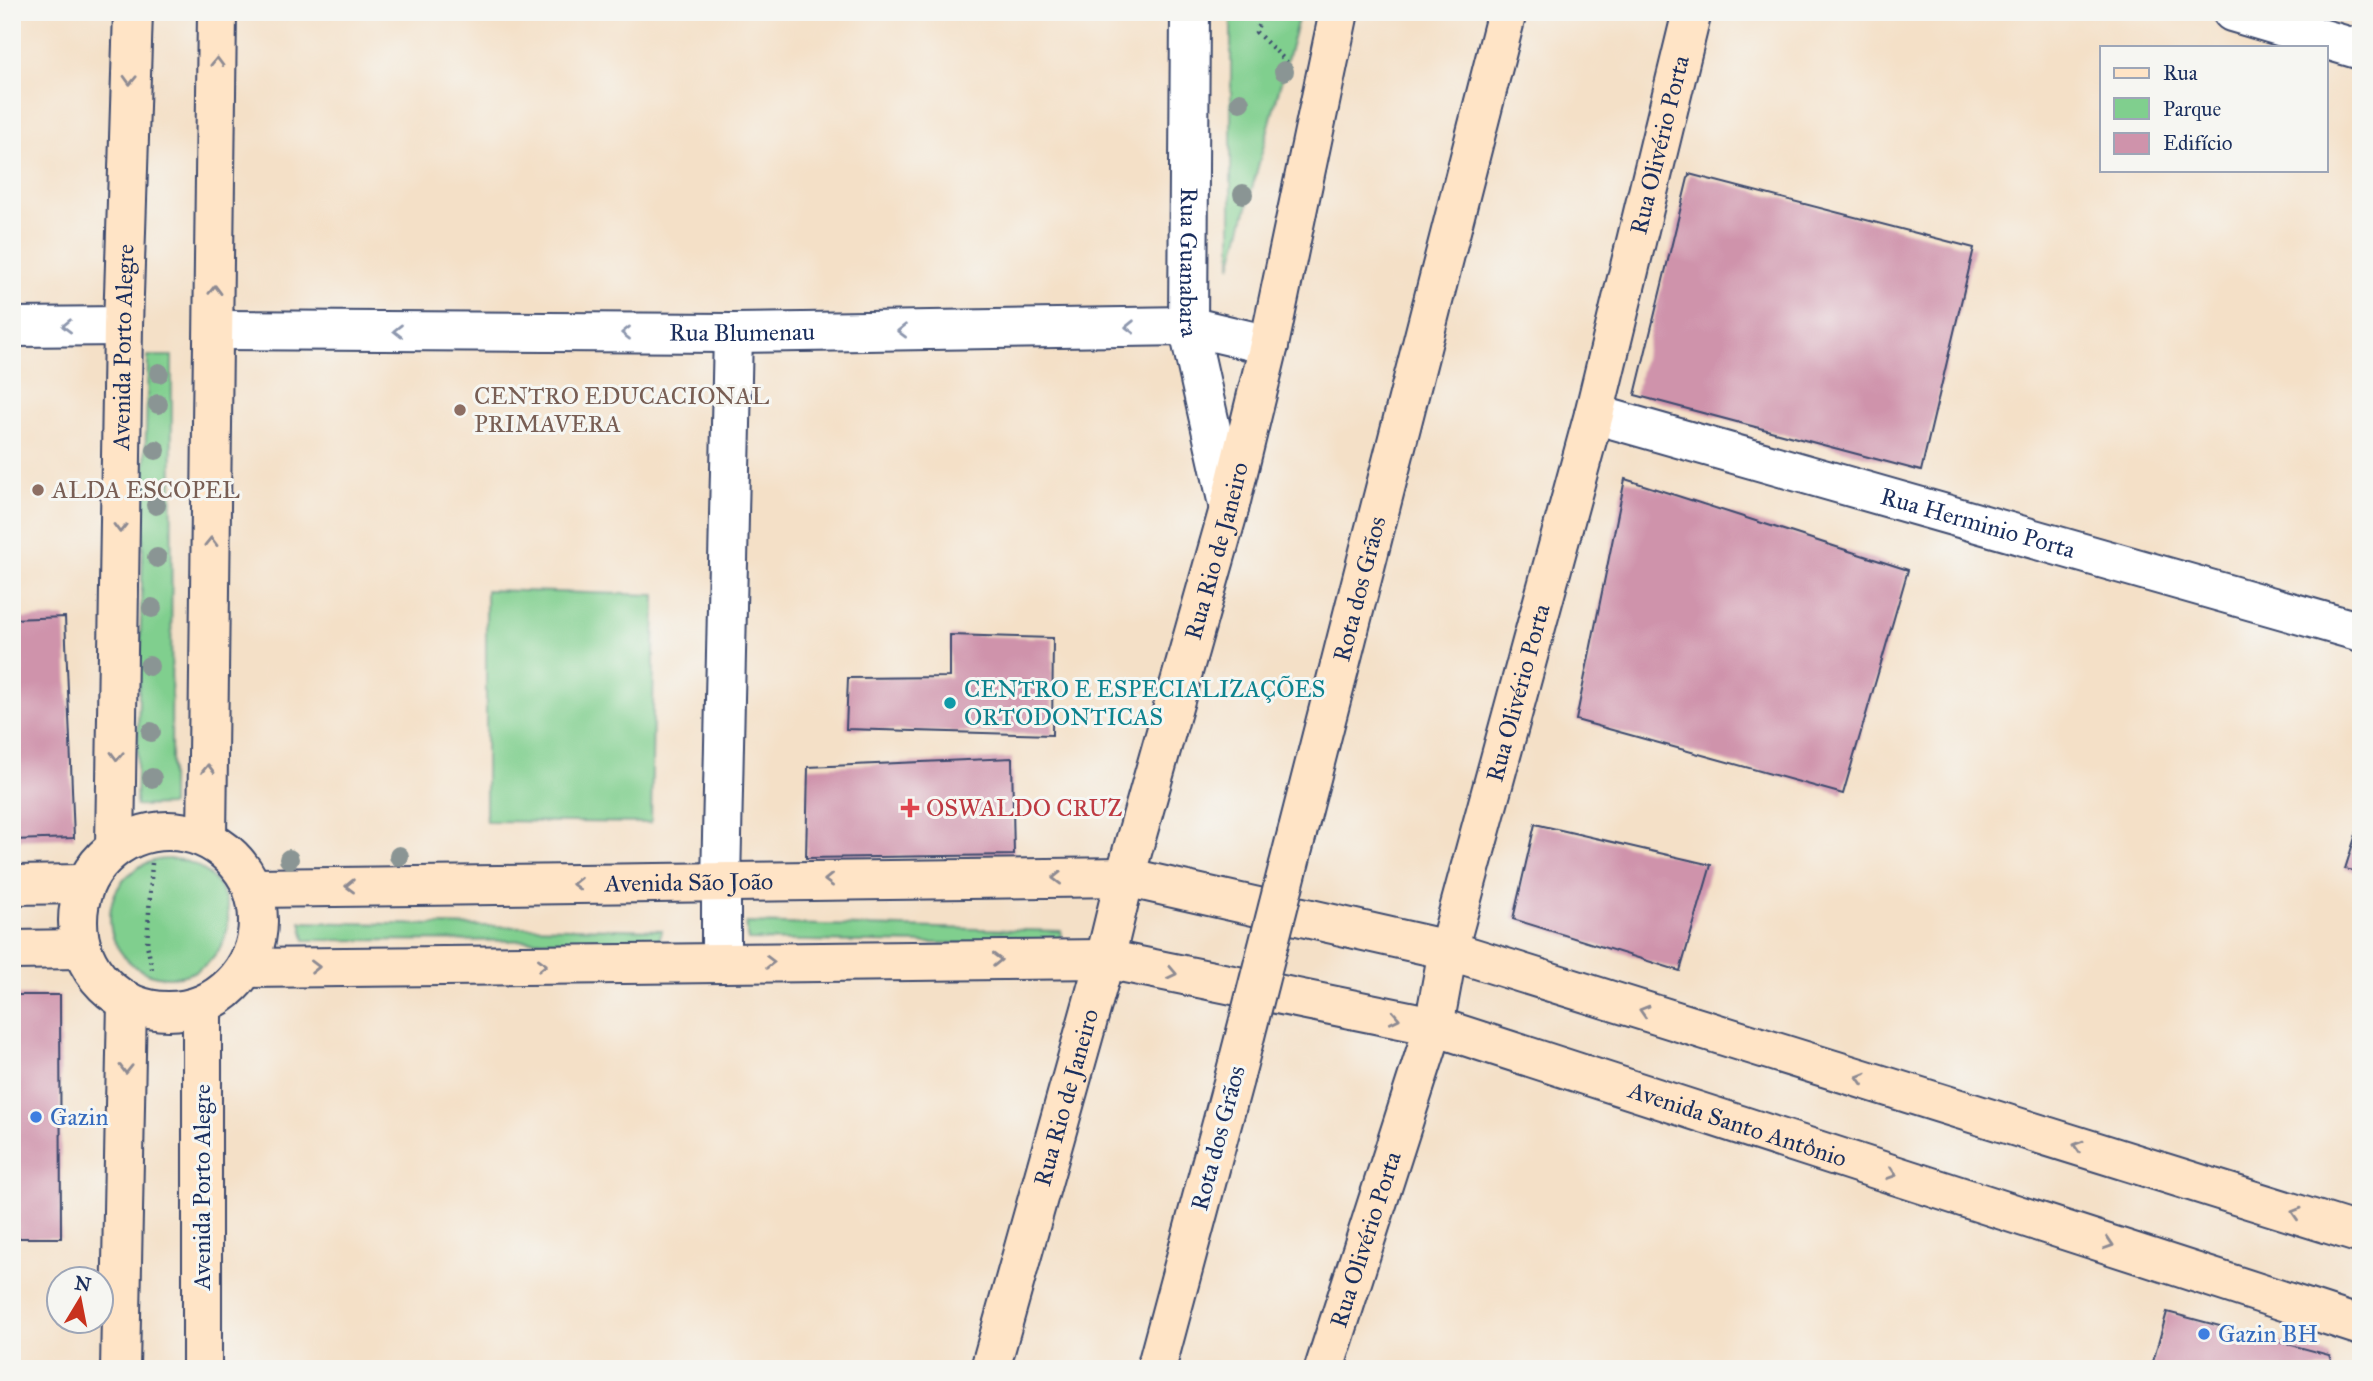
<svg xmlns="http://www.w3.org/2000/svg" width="2373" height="1381" viewBox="0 0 2373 1381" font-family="'IM FELL Great Primer',serif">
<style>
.green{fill:#80cf8e;stroke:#4e7f76;stroke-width:2}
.building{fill:#cf93ab}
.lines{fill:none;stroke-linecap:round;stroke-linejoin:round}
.street-casing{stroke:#3c4a6e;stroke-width:42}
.secondary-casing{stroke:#3c4a6e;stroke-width:42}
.path{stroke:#3c4a6e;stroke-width:4.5;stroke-dasharray:2 5;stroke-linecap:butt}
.street{stroke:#fff;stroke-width:38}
.secondary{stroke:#ffe4c6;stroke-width:38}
.secondary-bridge-casing{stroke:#3c4a6e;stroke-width:42;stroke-linecap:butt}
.secondary-bridge{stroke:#ffe4c6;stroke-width:38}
.tree{fill:#8a9594}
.oneway{stroke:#8d8a92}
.oneway2{stroke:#8d97ae}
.education-dot{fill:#8d6e63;stroke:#f6f6f2;stroke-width:2.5}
.culture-dot{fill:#0f9aa8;stroke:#f6f6f2;stroke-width:2.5}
.health-dot{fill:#e0444e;stroke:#f6f6f2;stroke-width:2.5}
.shop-dot{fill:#3f7fe0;stroke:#f6f6f2;stroke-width:2.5}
.labels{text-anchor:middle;stroke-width:6;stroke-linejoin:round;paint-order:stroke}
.street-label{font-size:24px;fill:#1b2f5e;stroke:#f6f6f2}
.education-label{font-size:24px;fill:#785e54;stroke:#f6f6f2;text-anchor:start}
.culture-label{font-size:24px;fill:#0d838f;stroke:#f6f6f2;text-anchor:start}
.health-label{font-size:24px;fill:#be3a42;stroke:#f6f6f2;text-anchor:start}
.shop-label{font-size:24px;fill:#366cbe;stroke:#f6f6f2;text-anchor:start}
</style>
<rect width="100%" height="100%" fill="#f6f6f2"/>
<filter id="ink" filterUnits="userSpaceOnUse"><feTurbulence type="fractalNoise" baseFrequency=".0143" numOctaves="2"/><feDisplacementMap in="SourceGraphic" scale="14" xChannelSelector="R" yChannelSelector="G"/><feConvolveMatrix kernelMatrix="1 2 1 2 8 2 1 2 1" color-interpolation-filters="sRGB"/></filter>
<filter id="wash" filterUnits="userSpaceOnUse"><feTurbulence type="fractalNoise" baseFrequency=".00686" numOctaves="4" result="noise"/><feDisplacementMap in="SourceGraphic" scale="28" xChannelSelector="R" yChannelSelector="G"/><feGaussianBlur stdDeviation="1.57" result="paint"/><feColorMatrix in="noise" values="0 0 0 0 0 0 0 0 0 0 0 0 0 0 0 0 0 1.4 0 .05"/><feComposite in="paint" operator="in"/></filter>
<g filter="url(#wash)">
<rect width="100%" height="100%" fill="#f4e0c7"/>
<path class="green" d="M1231 12H1300L1231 266Z
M148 356H172L171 805 136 806Z
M486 590 655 595 651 823 486 821Z
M110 918a59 59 0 1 1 118 0a59 59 0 1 1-118 0Z
M301 922 662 930 659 941 305 940Z
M746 923 1061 931 1059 945 748 940Z"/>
<g id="blocks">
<path class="building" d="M1689 174 1974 248 1921 471 1635 395Z
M1625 479 1908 570 1843 794 1576 720Z
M65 617 74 838 12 840V619Z
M950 635 1053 638 1052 735 846 729 848 678 950 677Z
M1012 758 1014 855 806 858 808 767Z
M1535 824 1711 865 1680 971 1513 919Z
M2357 831 2361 832V873L2345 869Z
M12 995H60L61 1238H12Z
M2167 1312 2329 1355 2334 1369H2151Z"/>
</g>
</g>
<g filter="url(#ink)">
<use href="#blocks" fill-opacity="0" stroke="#3c4a6e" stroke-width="2"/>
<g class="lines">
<g class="street-casing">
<g id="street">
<path id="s1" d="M1190 12 1188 326 1229 509"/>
<path d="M2232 12 2361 50"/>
<path d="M12 327 123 326"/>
<path id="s2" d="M214 330 733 333 1188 326 1269 345"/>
<path id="s3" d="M1594 414 2361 632"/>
<path d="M721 963V882L733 333"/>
</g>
</g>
<g class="secondary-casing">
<g id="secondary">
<circle cx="168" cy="921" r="90"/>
<path id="s4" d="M1297 833 1507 12"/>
<path d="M207 838 217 12"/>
<path id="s5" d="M115 847 123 326 133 12"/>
<path d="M12 885 85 884"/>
<path id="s6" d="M253 888 1125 877 1448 950 2361 1234"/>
<path d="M12 950 82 949"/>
<path id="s7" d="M246 968 1105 959 1434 1026 2361 1326"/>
<path d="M120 1369 127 1001"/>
<path d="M202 1369V1005"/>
<path id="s8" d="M990 1369 1105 959 1125 877 1229 509 1269 345 1339 12"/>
<path d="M1156 1369 1234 1079"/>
<path id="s9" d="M1324 1369 1434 1026 1448 950 1594 414 1692 12"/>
</g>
</g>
<path class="path" d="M1263 12 1256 32 1287 62
M152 863 147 944 152 969"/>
<use href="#street" class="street"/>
<use href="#secondary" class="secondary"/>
<g class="secondary-bridge-casing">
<path id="secondary-bridge" d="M1234 1079 1297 833"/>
</g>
<use href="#secondary-bridge" class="secondary-bridge"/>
</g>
<g class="tree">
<circle cx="1284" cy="71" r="10"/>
<circle cx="1240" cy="102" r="10"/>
<circle cx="1243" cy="194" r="10"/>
<circle cx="159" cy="373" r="10"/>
<circle cx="158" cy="404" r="10"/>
<circle cx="156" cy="450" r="10"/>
<circle cx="156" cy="505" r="10"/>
<circle cx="157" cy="558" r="10"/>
<circle cx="152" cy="608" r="10"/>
<circle cx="149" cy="666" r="10"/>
<circle cx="151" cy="732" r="10"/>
<circle cx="152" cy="778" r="10"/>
<circle cx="399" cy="856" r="10"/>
<circle cx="289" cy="859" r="10"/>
</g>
<defs><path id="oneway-chevron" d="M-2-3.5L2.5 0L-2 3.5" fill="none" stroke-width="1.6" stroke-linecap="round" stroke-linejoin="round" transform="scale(1.75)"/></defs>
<g class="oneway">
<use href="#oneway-chevron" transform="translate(217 62) rotate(-89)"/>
<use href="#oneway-chevron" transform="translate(130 80) rotate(92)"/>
<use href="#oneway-chevron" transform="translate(215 290) rotate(-89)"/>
<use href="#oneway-chevron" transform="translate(120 528) rotate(91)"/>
<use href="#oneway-chevron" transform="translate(211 542) rotate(-89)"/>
<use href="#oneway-chevron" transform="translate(117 756) rotate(91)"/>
<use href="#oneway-chevron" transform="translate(208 769) rotate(-89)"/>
<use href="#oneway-chevron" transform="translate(1057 878) rotate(179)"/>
<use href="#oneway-chevron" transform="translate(829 880) rotate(179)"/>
<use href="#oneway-chevron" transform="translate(577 884) rotate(179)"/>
<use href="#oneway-chevron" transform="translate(350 886) rotate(179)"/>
<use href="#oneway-chevron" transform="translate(997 960) rotate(-1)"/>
<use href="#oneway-chevron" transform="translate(770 962) rotate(-1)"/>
<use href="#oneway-chevron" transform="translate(542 965) rotate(-1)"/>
<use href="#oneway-chevron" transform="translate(315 967) rotate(-1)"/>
<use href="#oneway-chevron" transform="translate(1172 973) rotate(12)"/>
<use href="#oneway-chevron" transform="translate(1644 1011) rotate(-163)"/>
<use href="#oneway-chevron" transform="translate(1395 1018) rotate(12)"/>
<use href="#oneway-chevron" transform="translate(126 1069) rotate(91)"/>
<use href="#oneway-chevron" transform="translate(1861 1078) rotate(-163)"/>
<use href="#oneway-chevron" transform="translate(2078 1146) rotate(-163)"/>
<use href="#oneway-chevron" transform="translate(1892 1174) rotate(18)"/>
<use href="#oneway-chevron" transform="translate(2296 1213) rotate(-163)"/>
<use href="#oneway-chevron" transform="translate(2109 1244) rotate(18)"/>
</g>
<g class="oneway2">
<use href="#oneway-chevron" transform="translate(67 326) rotate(179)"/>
<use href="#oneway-chevron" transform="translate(1130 327) rotate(179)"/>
<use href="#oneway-chevron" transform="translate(398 331) rotate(-180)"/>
<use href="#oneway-chevron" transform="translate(902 331) rotate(179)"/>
<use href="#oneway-chevron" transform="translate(626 333) rotate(-180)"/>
</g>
</g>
<g class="education-dot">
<circle cx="460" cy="410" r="7"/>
<circle cx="38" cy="490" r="7"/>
</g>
<circle class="culture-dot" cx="950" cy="703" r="7"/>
<path class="health-dot" d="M906.5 797.5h7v7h7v7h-7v7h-7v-7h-7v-7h7z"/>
<g class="shop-dot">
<circle cx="36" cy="1117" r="7"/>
<circle cx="2204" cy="1334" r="7"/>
</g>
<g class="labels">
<g class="street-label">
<text dy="8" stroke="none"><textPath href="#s9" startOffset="1270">Rua Olivério Porta</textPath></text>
<text dy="8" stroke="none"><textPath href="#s1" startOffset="250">Rua Guanabara</textPath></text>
<text dy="8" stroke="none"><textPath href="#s2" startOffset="528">Rua Blumenau</textPath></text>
<text dy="8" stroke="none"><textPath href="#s5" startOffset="500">Avenida Porto Alegre</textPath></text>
<text dy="8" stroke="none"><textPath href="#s3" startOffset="399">Rua Herminio Porta</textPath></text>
<text dy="8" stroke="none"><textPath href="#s8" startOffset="849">Rua Rio de Janeiro</textPath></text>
<text dy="8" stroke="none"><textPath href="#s4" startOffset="252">Rota dos Grãos</textPath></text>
<text dy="8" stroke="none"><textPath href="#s9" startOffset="704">Rua Olivério Porta</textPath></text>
<text dy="8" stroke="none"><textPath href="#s6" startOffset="436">Avenida São João</textPath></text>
<text dy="8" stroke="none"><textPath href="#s8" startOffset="282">Rua Rio de Janeiro</textPath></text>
<text dy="8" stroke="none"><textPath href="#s7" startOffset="1514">Avenida Santo Antônio</textPath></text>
<text transform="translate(1218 1138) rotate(-75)" y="8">Rota dos Grãos</text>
<text transform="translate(202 1187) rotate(-90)" y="8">Avenida Porto Alegre</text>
<text dy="8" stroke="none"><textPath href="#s9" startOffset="136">Rua Olivério Porta</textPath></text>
</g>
<g class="education-label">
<text x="474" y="404">CENTRO EDUCACIONAL<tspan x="474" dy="28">PRIMAVERA</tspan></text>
<text x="52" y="498">ALDA ESCOPEL</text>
</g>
<g class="culture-label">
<text x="964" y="697">CENTRO E ESPECIALIZAÇÕES<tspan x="964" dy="28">ORTODONTICAS</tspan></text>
</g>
<g class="health-label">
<text x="926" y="816">OSWALDO CRUZ</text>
</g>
<g class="shop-label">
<text x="50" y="1125">Gazin</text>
<text x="2218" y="1342">Gazin BH</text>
</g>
</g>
<rect width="2373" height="1381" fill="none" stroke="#f6f6f2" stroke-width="42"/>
<rect x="2100" y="46" width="228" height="126" fill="#f6f6f2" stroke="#9ea6b7" stroke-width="2"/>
<rect x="2114" y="68" width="35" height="10" fill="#ffe4c6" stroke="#9ea6b7" stroke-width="2"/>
<text x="2163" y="80" font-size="21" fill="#1b2f5e">Rua</text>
<rect x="2114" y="98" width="35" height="21" fill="#80cf8e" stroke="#9ea6b7" stroke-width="2"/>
<text x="2163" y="116" font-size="21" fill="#1b2f5e">Parque</text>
<rect x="2114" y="133" width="35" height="21" fill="#cf93ab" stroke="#9ea6b7" stroke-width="2"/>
<text x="2163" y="150" font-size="21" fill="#1b2f5e">Edifício</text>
<g transform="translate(80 1300) rotate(10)"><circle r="33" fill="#f6f6f2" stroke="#9ea6b7" stroke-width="2"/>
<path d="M0-5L12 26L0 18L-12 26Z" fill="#c8321e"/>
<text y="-10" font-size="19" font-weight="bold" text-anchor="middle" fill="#1b2f5e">N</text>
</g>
</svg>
